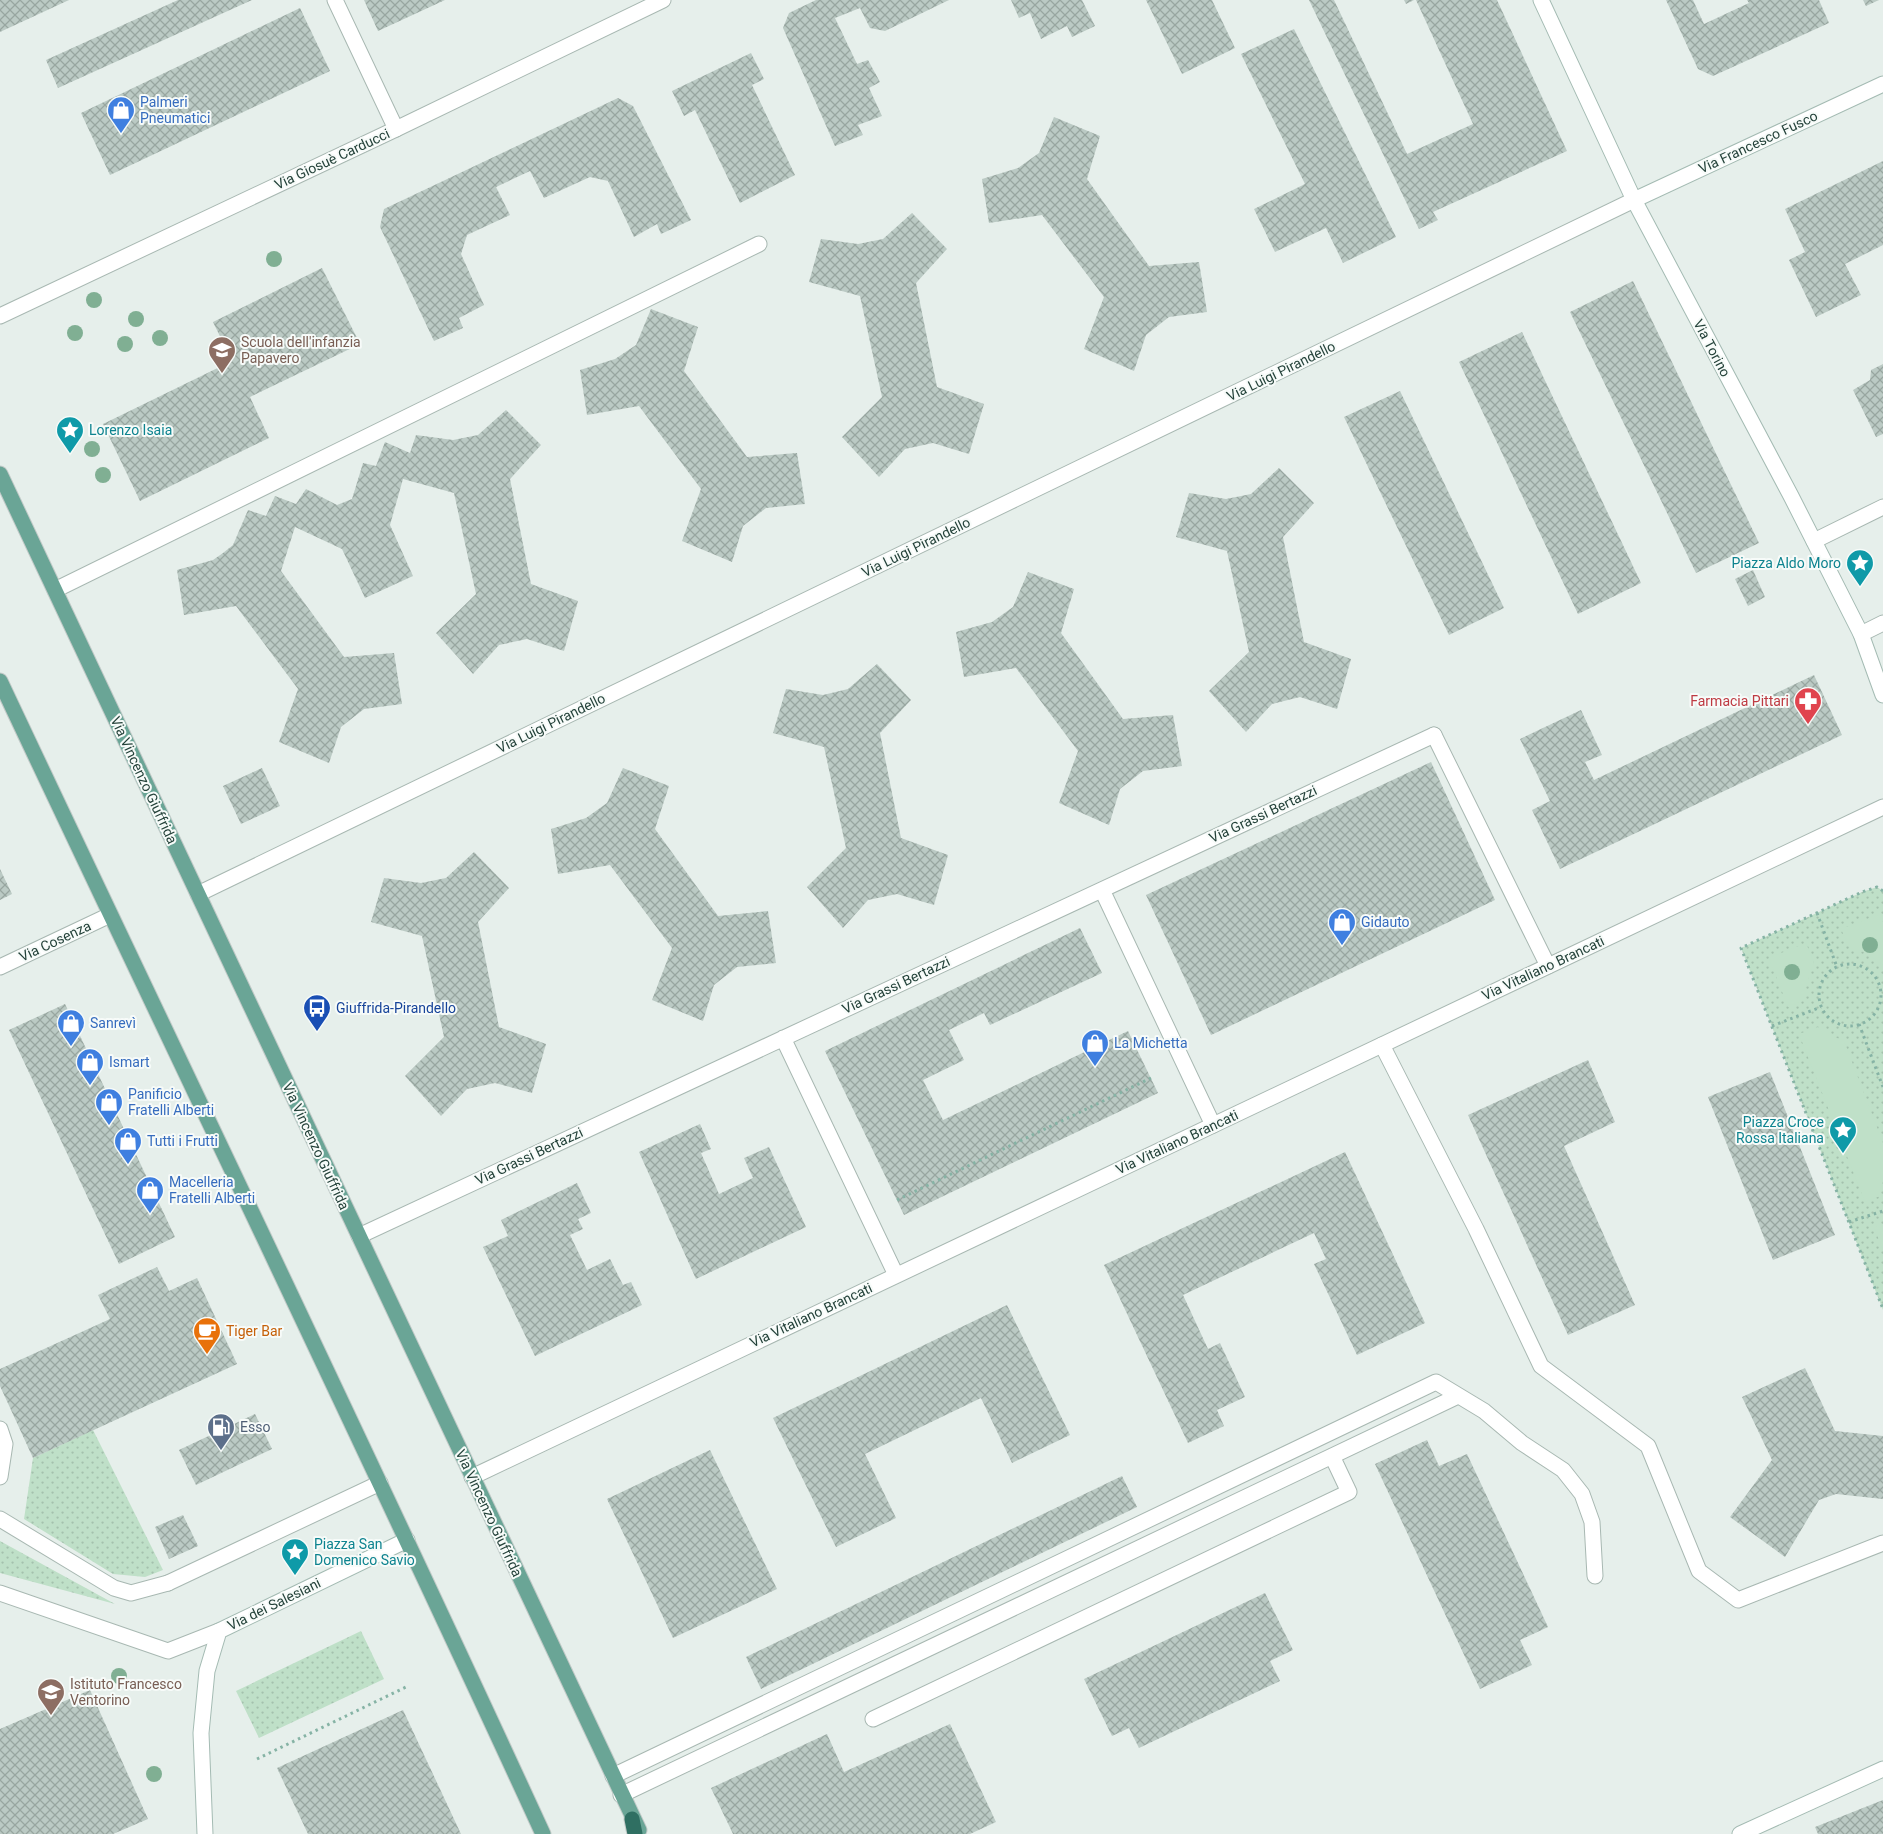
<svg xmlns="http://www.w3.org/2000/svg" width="1883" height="1834" viewBox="0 0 1883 1834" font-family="Roboto,sans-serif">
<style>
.grass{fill:url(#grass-dots)}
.garden{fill:#bfe0c8}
.building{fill:url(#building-cross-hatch)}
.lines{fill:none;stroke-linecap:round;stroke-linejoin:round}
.service-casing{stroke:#a8b8b2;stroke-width:17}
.minor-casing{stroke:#a8b8b2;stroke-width:17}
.tertiary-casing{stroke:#a8b8b2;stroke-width:17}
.secondary-casing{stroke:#a4bbb3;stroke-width:17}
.primary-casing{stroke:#c2cac8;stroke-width:17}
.motorway-casing{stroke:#c2cac8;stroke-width:17}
.path{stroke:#86b3a5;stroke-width:3;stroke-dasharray:2.5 4;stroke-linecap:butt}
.service{stroke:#fff;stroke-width:15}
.minor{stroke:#fff;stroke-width:15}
.tertiary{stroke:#fff;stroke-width:15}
.secondary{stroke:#fff;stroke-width:15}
.primary{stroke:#6aa596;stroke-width:15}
.motorway{stroke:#2f6f62;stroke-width:15}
.tree{fill:#80af93}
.labels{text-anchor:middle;stroke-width:4;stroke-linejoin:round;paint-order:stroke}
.shop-label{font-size:14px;fill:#366cbe;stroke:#f7fbf9;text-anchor:start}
.street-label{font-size:14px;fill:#24423a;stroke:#f7fbf9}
.education-label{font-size:14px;fill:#785e54;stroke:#f7fbf9;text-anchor:start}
.culture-label{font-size:14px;fill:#0d838f;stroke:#f7fbf9;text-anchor:start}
.health-label{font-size:14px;fill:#be3a42;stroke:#f7fbf9;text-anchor:end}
.transit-label{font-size:14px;fill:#164399;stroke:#f7fbf9;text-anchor:start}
.food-label{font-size:14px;fill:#c56008;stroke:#f7fbf9;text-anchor:start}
.service-label{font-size:14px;fill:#4e5e75;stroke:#f7fbf9;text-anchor:start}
</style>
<defs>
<pattern id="grass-dots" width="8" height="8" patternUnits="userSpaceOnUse" patternTransform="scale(1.25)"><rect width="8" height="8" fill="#bfe0c8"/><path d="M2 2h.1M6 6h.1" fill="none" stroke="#a4c1ad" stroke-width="1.8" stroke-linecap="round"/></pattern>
<pattern id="building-cross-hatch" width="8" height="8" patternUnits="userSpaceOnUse" patternTransform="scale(1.25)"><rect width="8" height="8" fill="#bbcac4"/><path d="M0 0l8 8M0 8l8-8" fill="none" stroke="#98a6a0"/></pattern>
</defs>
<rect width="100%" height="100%" fill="#e6efeb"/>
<path class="grass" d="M1877 887 1883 891V1310L1741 948 1862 892Z
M93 1430 163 1570 145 1577 113 1574 24 1519 33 1458Z
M0 1541 115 1604 0 1573Z
M361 1631 384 1679 259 1738 236 1691Z"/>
<path class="garden" d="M1880 914 1883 922V965L1865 952 1850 949 1841 929Z
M1806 943 1814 963 1805 989V1000L1788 1007 1769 958Z
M1818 1027 1830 1035 1844 1041 1883 1143V1181L1880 1196 1865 1202 1799 1034Z
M1883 1224V1250L1874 1227Z"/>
<path class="building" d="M0 0H69L0 32Z
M178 0H252L58 88 46 60Z
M364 0H445L378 31Z
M816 0H949L885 31 870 28 860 8 835 18 857 64 868 60 880 82 869 88 882 116 858 125 863 135 835 146 783 28 789 13Z
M1011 0H1082L1095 26 1072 37 1067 26 1041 39 1030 13 1019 18Z
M1146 0H1212L1235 48 1182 74Z
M1309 0H1334L1407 154 1473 124 1416 0H1497L1567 151 1433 212 1438 220 1419 229Z
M1404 0H1414L1406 4Z
M1666 0H1693L1704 24 1749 3 1747 0H1819L1829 23 1713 76 1698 69Z
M1863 0H1879L1866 6Z
M300 8 330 71 110 175 81 113Z
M1294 29 1396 237 1343 263 1326 228 1275 252 1254 209 1305 184 1241 54Z
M751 53 764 79 752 85 795 175 740 203 695 110 684 116 672 91Z
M618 98 633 106 691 220 661 234 657 224 634 237 608 181 590 177 544 198 530 171 496 187 510 215 467 235 461 254 484 305 459 318 463 328 434 341 380 227 384 209Z
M1054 117 1100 136 1087 179 1149 266 1199 262 1207 312 1169 317 1146 335 1134 371 1084 349 1104 297 1042 215 989 223 982 179 1018 168 1039 153Z
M1883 161V245L1845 264 1861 295 1816 317 1789 260 1805 252 1785 209Z
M912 213 947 249 916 283 937 387 984 404 969 454 933 443 905 449 879 477 842 437 882 397 860 296 809 282 821 239 858 244 883 239Z
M322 268 360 344 250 397 269 438 140 501 103 424 232 361 213 322Z
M1633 281 1759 543 1696 573 1570 312Z
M651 309 698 327 684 371 747 457 797 453 805 504 766 508 743 526 732 562 682 541 701 489 639 406 587 415 580 370 615 359 636 345Z
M1522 332 1641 583 1578 614 1459 362Z
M1883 364V434L1876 437 1853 390 1870 380 1871 370Z
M1400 391 1504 608 1449 635 1344 417Z
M506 410 541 445 510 479 531 584 578 601 564 651 527 639 499 645 473 674 436 633 476 594 454 493 403 479 390 525 413 576 365 598 342 549 295 527 281 571 344 657 394 653 402 704 364 709 341 727 329 763 279 742 298 689 236 606 184 615 177 570 213 560 223 553 233 545 248 510 266 516 275 496 296 504 306 489 337 505 352 499 363 463 376 466 385 442 410 453 416 435 453 440 478 435Z
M1279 468 1314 503 1283 537 1304 642 1351 659 1337 709 1300 697 1272 704 1246 732 1209 691 1249 652 1227 551 1176 537 1189 493 1226 499 1251 494Z
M1753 570 1765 597 1748 606 1735 579Z
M1028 572 1074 589 1061 633 1123 719 1173 715 1182 766 1143 771 1120 789 1109 825 1059 803 1078 751 1016 668 964 677 956 632 992 622 1013 607Z
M877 664 911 700 880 733 901 838 948 855 934 905 897 894 868 900 843 928 807 887 846 848 824 747 773 733 786 689 823 695 848 689Z
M1814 675 1842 735 1560 869 1532 810 1550 801 1520 739 1581 710 1602 755 1585 762 1594 780Z
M1431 762 1495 900 1211 1035 1146 895Z
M262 768 280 806 241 824 223 786Z
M623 768 669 786 655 829 718 916 768 911 776 963 737 967 714 985 703 1021 652 1000 672 948 610 865 558 874 551 829 586 818 607 803Z
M474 852 509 888 478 922 499 1027 546 1044 532 1093 495 1083 467 1089 441 1116 405 1076 444 1037 422 936 371 922 384 878 421 883 446 878Z
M0 869 12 894 0 900Z
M1080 928 1102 973 990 1025 984 1013 949 1030 964 1060 923 1080 943 1120 1128 1031 1158 1093 904 1215 825 1051Z
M65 1004 175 1237 119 1264 9 1030Z
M1588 1060 1615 1122 1564 1146 1635 1305 1568 1335 1468 1115Z
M1770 1072 1835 1235 1773 1260 1708 1097Z
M700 1124 711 1149 701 1153 719 1194 753 1178 744 1158 769 1147 806 1227 696 1279 639 1152Z
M1345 1152 1425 1323 1357 1355 1314 1264 1326 1259 1314 1233 1183 1295 1208 1349 1220 1343 1245 1397 1217 1410 1224 1426 1188 1443 1104 1265Z
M577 1183 591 1213 578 1219 583 1229 570 1235 587 1270 610 1259 623 1285 631 1282 642 1305 535 1356 483 1247 508 1236 501 1220Z
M157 1267 169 1291 197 1278 237 1364 33 1458 0 1386V1369L110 1319 98 1295Z
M1007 1305 1070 1435 1012 1463 981 1398 865 1454 896 1518 836 1547 773 1418Z
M1805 1368 1835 1431 1883 1436V1499L1836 1494 1819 1500 1785 1557 1730 1517 1772 1460 1742 1397Z
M255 1414 272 1449 196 1485 179 1450Z
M1427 1440 1439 1466 1467 1454 1548 1627 1520 1640 1532 1665 1480 1689 1375 1464Z
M710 1450 777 1589 673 1638 607 1499Z
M1122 1476 1137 1507 761 1689 746 1657Z
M183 1515 198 1546 169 1559 155 1527Z
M1265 1593 1293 1650 1270 1661 1280 1681 1139 1748 1129 1728 1112 1736 1084 1679Z
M90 1690 148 1819 113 1834H0V1729Z
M403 1710 461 1834H308L277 1768Z
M950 1724 996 1822 970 1834H733L711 1788 827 1734 844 1772Z
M1883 1800V1834H1818L1815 1827Z"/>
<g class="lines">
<g class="service-casing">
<path id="service" d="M335 0 396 129
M55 590 759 244
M1434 735 1548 966
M1382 1045 1476 1229 1541 1366 1648 1446 1699 1571 1738 1600 1883 1543
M0 1429 5 1444 0 1477
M0 1519 114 1588 131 1593 168 1583
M0 1593 168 1651 219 1631
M873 1719 1349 1492 1332 1456
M613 1776 1436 1382 1484 1411 1522 1443 1563 1470 1582 1494 1592 1522 1595 1576
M621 1795 1458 1396"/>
</g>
<g class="minor-casing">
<path id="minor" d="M0 316 396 129 663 0
M1814 541 1883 507
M1861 634 1883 623
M1102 890 1213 1125
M198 894 1634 200
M0 967 110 915
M783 1038 896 1275
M359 1236 1434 735
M168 1583 380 1483"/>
</g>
<g class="tertiary-casing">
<path id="tertiary" d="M472 1477 1883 807"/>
</g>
<g class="secondary-casing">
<path id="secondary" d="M1541 0 1634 200 1791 496 1861 634 1883 695
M1634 200 1883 84
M205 1834 201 1733 207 1671 219 1631 407 1540
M1740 1834 1883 1769"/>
</g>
<g class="primary-casing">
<path id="primary" d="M0 474 639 1830
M0 681C181 1065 366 1448 543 1834"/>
</g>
<g class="motorway-casing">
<path id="motorway" d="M632 1819 635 1834"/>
</g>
<path class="path" d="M1883 891 1877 887 1862 892 1741 948 1883 1309
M1817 913 1837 967
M1819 995a31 31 0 1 1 62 0a31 31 0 1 1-62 0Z
M1859 1024 1883 1087
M1772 1026 1821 1007
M897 1200 1151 1078
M1849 1222 1883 1211
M257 1759 406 1687"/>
<use href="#service" class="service"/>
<use href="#minor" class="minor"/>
<use href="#tertiary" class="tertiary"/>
<use href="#secondary" class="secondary"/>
<use href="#primary" class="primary"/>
<use href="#motorway" class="motorway"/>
</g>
<g class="tree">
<circle cx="274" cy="259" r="8"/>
<circle cx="94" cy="300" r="8"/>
<circle cx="136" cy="319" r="8"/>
<circle cx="75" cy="333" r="8"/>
<circle cx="160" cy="338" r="8"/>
<circle cx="125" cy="344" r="8"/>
<circle cx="92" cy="449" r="8"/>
<circle cx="103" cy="475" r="8"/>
<circle cx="1870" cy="945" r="8"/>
<circle cx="1792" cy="972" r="8"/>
<circle cx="119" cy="1676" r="8"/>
<circle cx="154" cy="1774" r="8"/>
</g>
<defs>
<g id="shop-pin" transform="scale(1.4375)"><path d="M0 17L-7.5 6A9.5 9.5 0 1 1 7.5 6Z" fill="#3f7fe0" stroke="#f7fbf9"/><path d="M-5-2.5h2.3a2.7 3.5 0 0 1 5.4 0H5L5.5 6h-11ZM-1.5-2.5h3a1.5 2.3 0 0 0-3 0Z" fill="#fff"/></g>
<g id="school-pin" transform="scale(1.4375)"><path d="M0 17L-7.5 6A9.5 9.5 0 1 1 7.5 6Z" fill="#8d6e63" stroke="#f7fbf9"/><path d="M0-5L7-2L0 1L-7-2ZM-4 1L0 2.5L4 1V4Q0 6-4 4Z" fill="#fff"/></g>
<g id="sight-pin" transform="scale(1.4375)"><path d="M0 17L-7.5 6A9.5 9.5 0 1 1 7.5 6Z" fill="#0f9aa8" stroke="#f7fbf9"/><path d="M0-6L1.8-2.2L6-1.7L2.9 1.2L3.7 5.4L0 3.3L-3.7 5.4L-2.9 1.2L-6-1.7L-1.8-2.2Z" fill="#fff"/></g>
<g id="pharmacy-pin" transform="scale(1.4375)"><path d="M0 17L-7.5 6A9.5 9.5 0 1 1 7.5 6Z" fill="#e0444e" stroke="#f7fbf9"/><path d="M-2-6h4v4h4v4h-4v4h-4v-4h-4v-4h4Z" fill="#fff"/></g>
<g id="bus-pin" transform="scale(1.4375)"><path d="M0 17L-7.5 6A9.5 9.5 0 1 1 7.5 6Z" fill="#1a4fb4" stroke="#f7fbf9"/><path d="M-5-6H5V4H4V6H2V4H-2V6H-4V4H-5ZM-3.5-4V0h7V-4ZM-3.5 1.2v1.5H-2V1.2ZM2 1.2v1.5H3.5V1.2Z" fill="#fff"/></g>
<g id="cafe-pin" transform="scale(1.4375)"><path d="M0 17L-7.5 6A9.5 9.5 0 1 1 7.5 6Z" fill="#e8710a" stroke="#f7fbf9"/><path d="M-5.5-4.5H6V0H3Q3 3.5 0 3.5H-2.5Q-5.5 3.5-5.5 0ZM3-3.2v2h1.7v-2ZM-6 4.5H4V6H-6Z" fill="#fff"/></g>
<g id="fuel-pin" transform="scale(1.4375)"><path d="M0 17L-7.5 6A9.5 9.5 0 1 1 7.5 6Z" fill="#5c6f8a" stroke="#f7fbf9"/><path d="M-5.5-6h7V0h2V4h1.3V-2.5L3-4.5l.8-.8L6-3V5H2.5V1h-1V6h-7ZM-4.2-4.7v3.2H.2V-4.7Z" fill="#fff"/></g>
</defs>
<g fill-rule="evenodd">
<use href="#shop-pin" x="121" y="110"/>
<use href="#school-pin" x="222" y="350"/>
<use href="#sight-pin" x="70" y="430"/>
<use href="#sight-pin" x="1860" y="563"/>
<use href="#pharmacy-pin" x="1808" y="701"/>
<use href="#shop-pin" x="1342" y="922"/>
<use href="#bus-pin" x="317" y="1008"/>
<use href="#shop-pin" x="71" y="1023"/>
<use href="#shop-pin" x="1095" y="1043"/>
<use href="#shop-pin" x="90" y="1062"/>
<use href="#shop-pin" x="109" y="1102"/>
<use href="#sight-pin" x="1843" y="1130"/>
<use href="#shop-pin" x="128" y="1141"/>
<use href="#shop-pin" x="150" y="1190"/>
<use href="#cafe-pin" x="207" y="1331"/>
<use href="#fuel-pin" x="221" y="1427"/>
<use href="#sight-pin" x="295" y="1552"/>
<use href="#school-pin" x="51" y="1692"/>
</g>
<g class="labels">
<g class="shop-label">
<text x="140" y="107">Palmeri<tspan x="140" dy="16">Pneumatici</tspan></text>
<text x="1361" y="927">Gidauto</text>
<text x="90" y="1028">Sanrevì</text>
<text x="1114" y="1048">La Michetta</text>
<text x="109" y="1067">Ismart</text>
<text x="128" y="1099">Panificio<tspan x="128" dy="16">Fratelli Alberti</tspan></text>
<text x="147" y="1146">Tutti i Frutti</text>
<text x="169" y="1187">Macelleria<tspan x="169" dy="16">Fratelli Alberti</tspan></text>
</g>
<g class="street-label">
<text transform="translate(1758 142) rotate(-25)" y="5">Via Francesco Fusco</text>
<text transform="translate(332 159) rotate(-25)" y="5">Via Giosuè Carducci</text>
<text transform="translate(1712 348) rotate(62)" y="5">Via Torino</text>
<text transform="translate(1281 371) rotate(-26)" y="5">Via Luigi Pirandello</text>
<text transform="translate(916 547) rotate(-26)" y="5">Via Luigi Pirandello</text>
<text transform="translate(551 723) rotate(-26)" y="5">Via Luigi Pirandello</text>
<text transform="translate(144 780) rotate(65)" y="5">Via Vincenzo Giuffrida</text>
<text transform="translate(1263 814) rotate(-25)" y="5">Via Grassi Bertazzi</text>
<text transform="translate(55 941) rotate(-25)" y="5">Via Cosenza</text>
<text transform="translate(1543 968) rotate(-25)" y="5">Via Vitaliano Brancati</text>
<text transform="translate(896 985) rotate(-25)" y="5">Via Grassi Bertazzi</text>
<text transform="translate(1177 1142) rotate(-25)" y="5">Via Vitaliano Brancati</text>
<text transform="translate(316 1146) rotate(65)" y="5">Via Vincenzo Giuffrida</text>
<text transform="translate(529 1156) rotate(-25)" y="5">Via Grassi Bertazzi</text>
<text transform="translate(811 1315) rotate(-25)" y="5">Via Vitaliano Brancati</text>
<text transform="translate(489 1513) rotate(65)" y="5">Via Vincenzo Giuffrida</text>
<text transform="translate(274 1604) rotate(-26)" y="5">Via dei Salesiani</text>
</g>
<g class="education-label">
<text x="241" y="347">Scuola dell'infanzia<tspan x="241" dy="16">Papavero</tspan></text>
<text x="70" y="1689">Istituto Francesco<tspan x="70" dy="16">Ventorino</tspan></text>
</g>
<g class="culture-label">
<text x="89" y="435">Lorenzo Isaia</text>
<text x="1841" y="568" text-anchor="end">Piazza Aldo Moro</text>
<text x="1824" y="1127" text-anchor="end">Piazza Croce<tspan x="1824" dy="16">Rossa Italiana</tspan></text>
<text x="314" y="1549">Piazza San<tspan x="314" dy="16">Domenico Savio</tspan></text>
</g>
<g class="health-label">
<text x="1789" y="706">Farmacia Pittari</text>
</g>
<g class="transit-label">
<text x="336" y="1013">Giuffrida-Pirandello</text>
</g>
<g class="food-label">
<text x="226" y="1336">Tiger Bar</text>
</g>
<g class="service-label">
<text x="240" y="1432">Esso</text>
</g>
</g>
</svg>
